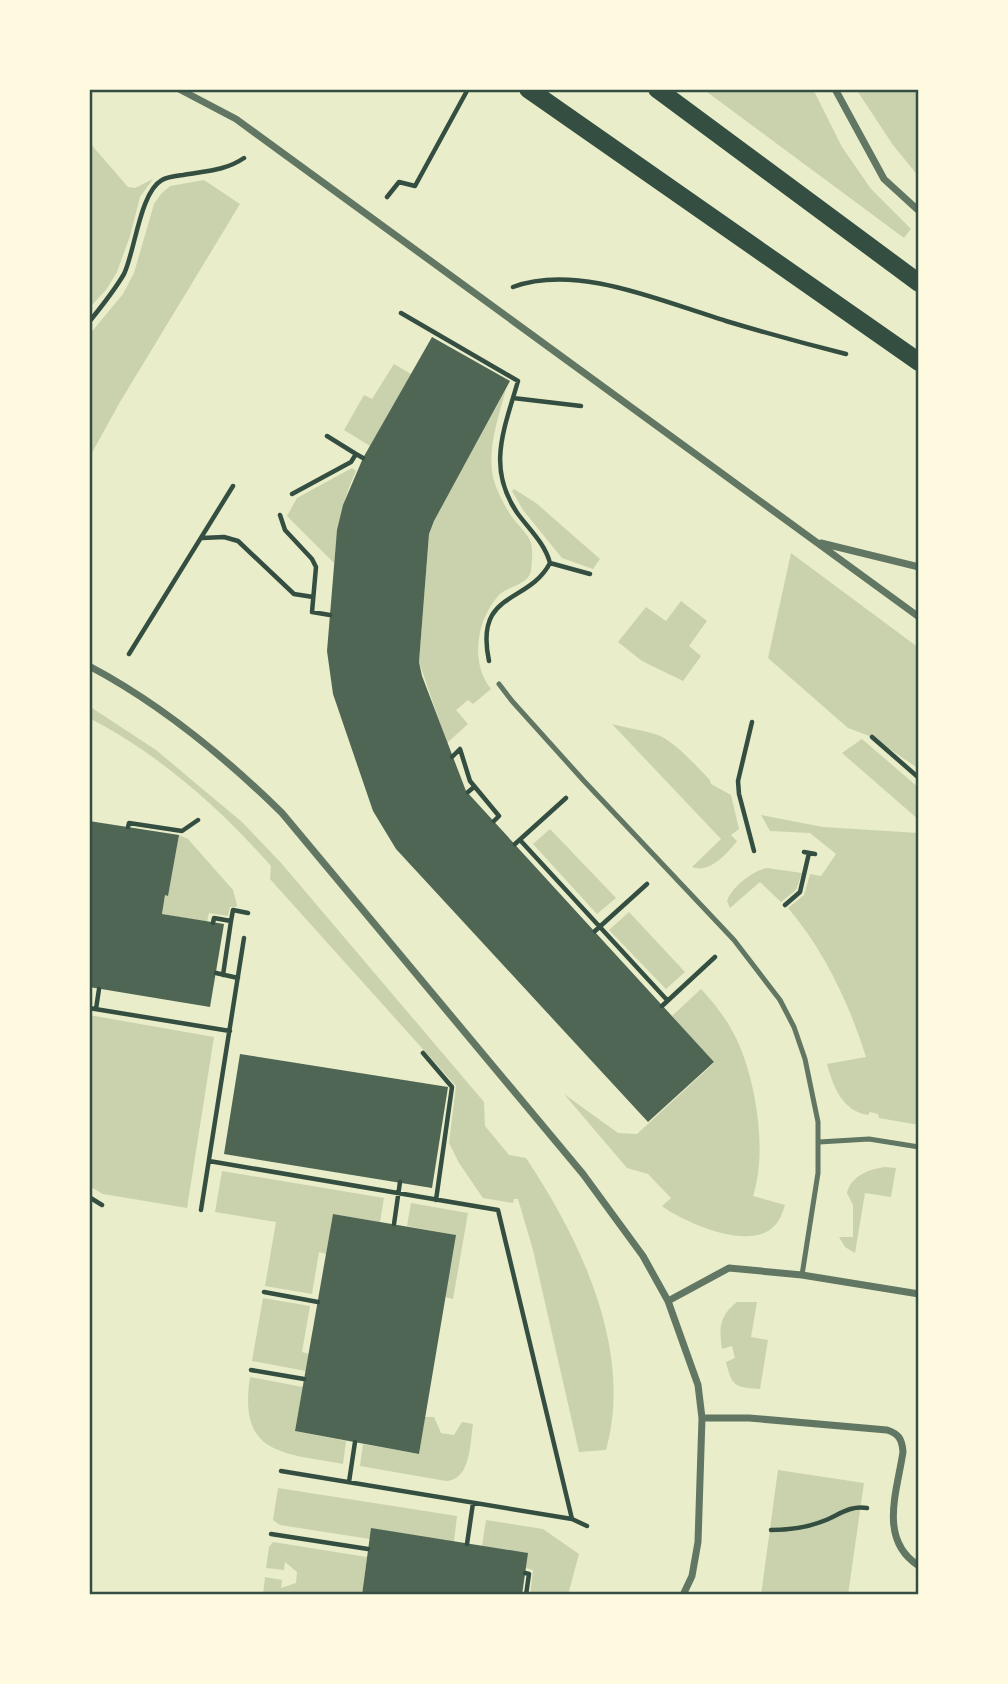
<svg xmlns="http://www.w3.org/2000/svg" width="1008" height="1684" viewBox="0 0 1008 1684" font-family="Ubuntu,sans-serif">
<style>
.green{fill:#cad2ad}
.building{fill:#4f6655}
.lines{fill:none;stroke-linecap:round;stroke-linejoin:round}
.path{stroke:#344e41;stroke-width:4.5}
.service{stroke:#617663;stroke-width:5}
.minor{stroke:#617663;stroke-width:7}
.primary{stroke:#344e41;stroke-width:18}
.neatline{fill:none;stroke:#344e41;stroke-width:2.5}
</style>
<rect width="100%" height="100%" fill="#e9edc9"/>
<path class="green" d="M703 89H813L842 147 871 189 911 229 904 238Z
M856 89H919V177L893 145Z
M89 142 128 187 135 188 153 179 140 197 130 236 117 272 106 290 89 308Z
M204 180 240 204 120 402 89 458V335L123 294 134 273 154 204 161 194 170 186Z
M394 364 411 374 370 446 344 430 364 395 372 399Z
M506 389C498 419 485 454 495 484 499 495 505 507 512 517 518 525 528 534 531 543 533 551 532 562 531 570 529 585 508 586 499 595 476 620 470 663 491 689L473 704 468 700 456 710 468 724 447 743 419 662 429 534 434 521Z
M352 468 356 471C342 501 337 530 334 563L287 516 297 498Z
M514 489 536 503 600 559 593 569 562 558 523 510 512 491Z
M791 553 919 648V769L872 737 848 728 768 658Z
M681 601 707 621 689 646 701 656 683 681 642 661 618 642 646 607 666 621Z
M89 706 156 750 242 822 282 864 484 1102 485 1126 509 1155 526 1158C580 1239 634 1350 606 1450L579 1452 533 1250 518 1199H514L513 1203 483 1198 459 1163 449 1143 456 1086 270 879 271 866C220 808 159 754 89 718Z
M612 724C627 728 641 730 655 734 673 739 697 767 710 780L711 784 731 795 739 829 731 835 737 841C727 854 709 874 692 867L721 839Z
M862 739 919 788V820L842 753Z
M761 815 823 827 919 833V1125L879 1118 878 1114 870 1112 868 1115C842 1111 833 1086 827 1064L866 1057C849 1003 824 950 788 908L804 895 810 874 821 876 836 854 810 833 770 831Z
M550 829 616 898 597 914 533 844Z
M179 835 188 839 233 890 237 905 236 907H230L228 916 209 913 207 922 162 914 165 895H168Z
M767 868 802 873 796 890 781 902 760 882 730 908 727 901C732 887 752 871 767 868Z
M629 912 685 972 666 989 609 930Z
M701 989C717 1006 731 1025 740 1047 757 1088 767 1154 753 1196L785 1205C782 1214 779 1223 771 1229 745 1249 685 1223 662 1206L671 1198 648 1174 627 1168 564 1094 618 1133 637 1134 714 1063 672 1016Z
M89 1015 214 1037 187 1208 103 1194 89 1186Z
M885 1167 896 1168 891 1197 865 1193 855 1253 845 1247 839 1237H853V1205L847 1193C851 1176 869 1169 885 1167Z
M222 1171 384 1198 380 1222 333 1214 326 1254 319 1252 312 1294 265 1286 276 1222 215 1212Z
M411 1203 468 1213 453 1299 445 1297 455 1235 407 1226Z
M263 1298 310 1306 302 1352 309 1354 306 1371 252 1361Z
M737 1302H757L751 1337 768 1340 760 1389C735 1387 732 1387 726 1362L735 1358 732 1346 722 1349C719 1328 719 1316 737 1302Z
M250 1377 303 1387 295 1431 346 1441 343 1464C282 1453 238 1455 250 1377Z
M425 1417H434L441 1433 454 1435 462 1422 473 1424C470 1443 471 1480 446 1481L360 1466 363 1444 419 1454Z
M778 1470 864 1483 848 1595H761Z
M278 1488 457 1516 454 1542 370 1539 280 1525 273 1520Z
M486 1520 543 1529 579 1554 568 1595H530L533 1570 526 1568 482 1546Z
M273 1542 367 1557 362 1595H263L265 1577 282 1580 281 1588 296 1583 297 1572 285 1562 284 1570 266 1568 269 1547Z"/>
<path class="building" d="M432 337 510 381 434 521 429 534 419 662 422 676 466 791 714 1062 648 1122 396 849 373 811 333 694 327 651 337 530 343 505 363 458Z
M89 821 179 835 168 896 165 895 162 914 224 924 210 1007 89 987Z
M240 1054 448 1087 432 1188 224 1154Z
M333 1214 456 1235 419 1454 295 1431Z
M371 1528 528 1553 522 1595H362Z"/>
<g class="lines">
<path class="path" d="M387 197 399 182 415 186 468 89
M513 287C577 263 663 302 726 321 766 333 806 344 846 354
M401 313 518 381C504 430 486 468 518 514 530 530 545 544 550 563 528 605 474 590 489 661
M89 322C102 306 114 291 124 274 135 251 140 192 162 180 167 177 176 176 183 175 205 171 225 171 244 158
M513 398 581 406
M327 436 356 454
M292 494 351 462 356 454 363 458
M280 515 285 530 312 559 316 567 312 612 330 615
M202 538 224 537 238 541 294 594 313 597
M550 563 590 574
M129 654 233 486
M752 722 738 781 739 794 754 851
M872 737 919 778
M452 757 460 749 470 781 499 816 494 821
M468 792 474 787
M128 827 129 823 182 831 198 820
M520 840 667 1000
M515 844 566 798
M804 852 815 854
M785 905 800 892 809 853
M231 921 233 910 248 913
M213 923 214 918 231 921 223 975
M595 931 647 884
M216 973 238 978
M662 1006 715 957
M89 1008 230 1031
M96 1009 99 989
M423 1053 452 1087 436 1200
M209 1161 498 1210 572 1519
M89 1197 102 1205
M201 1210 244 938
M394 1224 400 1182
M264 1292 318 1302
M251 1370 304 1379
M281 1471 572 1519 587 1526
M349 1482 355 1442
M771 1530C789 1530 809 1527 826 1520 840 1514 851 1505 867 1508
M271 1534 368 1549
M467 1544 473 1503
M525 1573 529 1574 526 1595"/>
<path class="service" d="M499 684 512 701 584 781 734 940 780 1000 794 1027 805 1059 818 1122V1173L802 1275
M819 1142 869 1139 919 1147"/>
<path class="minor" d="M179 89 236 119 919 617
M835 89 884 179 919 211
M821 543 919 567
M89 666C161 704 224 756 282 813L583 1174 643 1256 668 1301 698 1385 702 1418 698 1542 692 1576 683 1595
M668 1301 729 1268 802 1275 919 1294
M702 1418H749L887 1430C899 1434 902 1439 903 1452 897 1492 878 1540 919 1566"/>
<path class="primary" d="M528 89 919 362
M657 89 919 283"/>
</g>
<rect width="1008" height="1684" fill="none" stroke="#fefae0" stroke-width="182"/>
<rect x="91" y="91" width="826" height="1502" class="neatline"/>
</svg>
